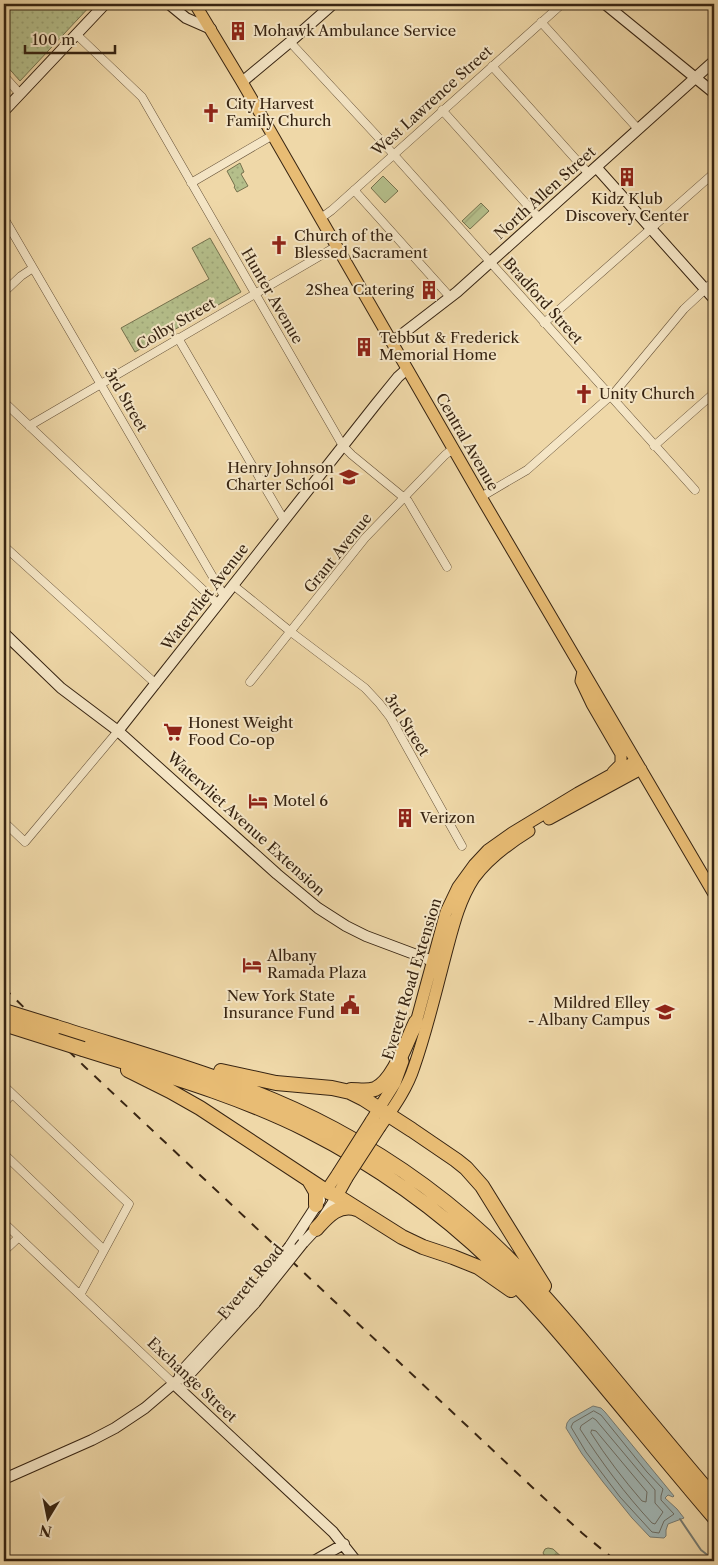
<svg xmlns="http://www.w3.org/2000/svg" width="718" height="1565" viewBox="0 0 718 1565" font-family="'Libre Caslon Text',serif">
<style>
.grass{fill:#b5bf8b;stroke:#76724e}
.forest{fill:url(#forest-firs);stroke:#76724e}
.park{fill:url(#park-dots);stroke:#76724e}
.garden{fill:url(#garden-furrows);stroke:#76724e}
.water{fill:#a0b6b5;stroke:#767c74}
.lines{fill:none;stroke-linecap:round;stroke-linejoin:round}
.shore{stroke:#6c6d64;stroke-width:1}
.stream{stroke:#767c74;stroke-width:2}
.street-casing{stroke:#655138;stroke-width:9}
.secondary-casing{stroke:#372412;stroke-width:12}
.primary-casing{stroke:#372412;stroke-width:13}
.highway-casing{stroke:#372412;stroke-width:16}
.street{stroke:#f5e6c6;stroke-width:8}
.secondary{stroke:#f5e6c6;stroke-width:10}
.primary{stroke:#e8bc74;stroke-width:11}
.highway{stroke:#e8bc74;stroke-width:14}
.rail{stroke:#372412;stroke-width:2;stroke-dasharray:9 9;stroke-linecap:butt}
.secondary-bridge-casing{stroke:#372412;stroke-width:12;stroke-linecap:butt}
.primary-bridge-casing{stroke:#372412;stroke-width:13;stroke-linecap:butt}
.highway-bridge-casing{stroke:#372412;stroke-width:16;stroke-linecap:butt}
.secondary-bridge{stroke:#f5e6c6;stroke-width:10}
.primary-bridge{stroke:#e8bc74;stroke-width:11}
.highway-bridge{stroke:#e8bc74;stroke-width:14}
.labels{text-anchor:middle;stroke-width:4;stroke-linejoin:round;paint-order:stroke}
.poi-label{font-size:15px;fill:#372412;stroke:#f5e6c6;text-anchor:start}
.street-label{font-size:15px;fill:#372412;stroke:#f5e6c6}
</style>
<defs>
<pattern id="forest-firs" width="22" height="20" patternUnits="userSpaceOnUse" patternTransform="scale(1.25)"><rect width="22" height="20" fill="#b5bf8b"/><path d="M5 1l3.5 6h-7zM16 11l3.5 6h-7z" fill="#9ca477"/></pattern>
<pattern id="park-dots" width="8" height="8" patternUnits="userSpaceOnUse" patternTransform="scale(1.25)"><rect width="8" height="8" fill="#b5bf8b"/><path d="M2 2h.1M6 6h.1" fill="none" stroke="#9ca477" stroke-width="1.8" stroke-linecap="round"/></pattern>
<pattern id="garden-furrows" width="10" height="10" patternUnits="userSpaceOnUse" patternTransform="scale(1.25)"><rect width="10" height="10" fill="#b5bf8b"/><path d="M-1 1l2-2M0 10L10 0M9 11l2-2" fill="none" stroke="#9ca477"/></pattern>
</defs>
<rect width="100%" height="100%" fill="#efd8a8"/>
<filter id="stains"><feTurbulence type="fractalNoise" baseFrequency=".004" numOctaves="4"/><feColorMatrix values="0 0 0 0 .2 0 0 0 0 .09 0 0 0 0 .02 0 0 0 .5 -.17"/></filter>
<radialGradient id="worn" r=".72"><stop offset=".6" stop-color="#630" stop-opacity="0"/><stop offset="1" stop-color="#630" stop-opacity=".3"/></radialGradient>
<path class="grass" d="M383 176 398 191 385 203 371 188Z"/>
<path class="forest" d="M548 1548 553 1549 566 1561H548L543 1553 545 1549Z"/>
<path class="park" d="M4 4H92L20 81 4 63Z
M240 163 244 172 241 174 248 186 237 192 234 187 235 186 227 171Z
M210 238 241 292 135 352 121 328 209 279 192 248Z"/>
<path class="garden" d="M481 203 489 211 470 229 462 221Z"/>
<path class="water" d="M593 1406 601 1408 605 1412 674 1496 673 1497 668 1495 665 1498 677 1509 684 1518 668 1524 666 1530V1536L664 1538 650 1537 632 1518 603 1482 582 1454 566 1428 567 1423 570 1419Z"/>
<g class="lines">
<path class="shore" d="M594 1411 601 1415 647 1472 663 1489 661 1496V1500L674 1514 664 1521 659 1533 652 1532 620 1497 586 1452 571 1427 573 1423Z
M593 1418 596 1420 643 1476 655 1490V1503L663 1512 655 1524 652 1523C625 1494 602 1463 580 1429L581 1426Z
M592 1430 596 1431 647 1492 646 1502 642 1501C624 1480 606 1457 591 1433Z"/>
<path class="stream" d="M680 1519 701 1550 714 1560"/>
<g class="street-casing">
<path id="street" d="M541 22 638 129
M76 34 142 97 343 446 352 455 408 501 447 567
M290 42 377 136 695 490
M492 66 589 174
M4 76 20 94
M442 110 539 218
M191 183 273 135
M354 190 450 297
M4 218 224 596
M321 218 332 210 562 4
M4 292 21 276 33 268
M544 323 714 173
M178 338 284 520
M4 402 218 604
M29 426 337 246
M654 446 714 393
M481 497 527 470 615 392 684 309 714 281
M4 546 156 684
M233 585 291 632 365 688 379 703 390 717 462 846
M250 682 365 538 445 455 454 448
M4 822 25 842 118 731
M4 1086 129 1204 80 1295
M4 1103 12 1094
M4 1154 104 1250
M4 1223 174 1384
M4 1251 19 1237"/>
</g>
<g class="secondary-casing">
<path id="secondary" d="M169 4 186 18 211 29
M605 4 714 93
M242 82 290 42 333 4
M4 111 105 4
M596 167 714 299
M392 342 457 292 714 61
M4 633 61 688 118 731 277 874 318 908 346 926 366 936 438 963
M118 731 376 404 398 377 407 369
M303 1243 316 1229 337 1196
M290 1246 320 1200
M179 1379 181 1372 249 1298
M174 1384 333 1532 356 1561
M4 1479 92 1440 115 1428 145 1408 179 1379 186 1378 255 1303
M314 1561 344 1544"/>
</g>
<g class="primary-casing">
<path id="primary" d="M195 4 242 82 481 497 714 894
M583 671 581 681 592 704 621 754V764L613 772
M549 819 641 769
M414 1030 446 912 458 887 474 865 488 850 512 833 578 793 636 761
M371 1121 395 1083 403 1061
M380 1127C393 1108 407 1089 414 1067 427 1030 436 991 446 953 453 927 459 901 474 878 489 858 508 844 529 831
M326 1191 338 1173
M337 1196 347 1178"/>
</g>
<g class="highway-casing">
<path id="highway" d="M56 1027C150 1057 246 1082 334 1129 396 1162 455 1205 505 1255 537 1287 567 1322 596 1357 635 1404 674 1451 714 1498
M83 1049C159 1073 235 1094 307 1130 376 1165 439 1210 494 1263 530 1297 561 1334 592 1371 633 1420 673 1469 714 1517
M128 1070 170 1091 200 1108 326 1191 337 1196 402 1237 423 1247 453 1257 478 1267 511 1290
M221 1071 276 1083 332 1088 350 1092 364 1099 412 1130 456 1160 466 1168 482 1186 544 1286
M351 1090C359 1090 367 1092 375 1089 394 1081 407 1040 416 1022
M309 1180 316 1192V1205
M316 1229C327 1217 338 1203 357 1209"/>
</g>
<use href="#street" class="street"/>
<use href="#secondary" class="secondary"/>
<use href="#primary" class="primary"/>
<use href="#highway" class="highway"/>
<path class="rail" d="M4 988 85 1067 532 1487 582 1533 616 1561"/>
<g class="secondary-bridge-casing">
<path id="secondary-bridge" d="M249 1298 290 1246
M255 1303 303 1243"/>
</g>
<g class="primary-bridge-casing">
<path id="primary-bridge" d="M338 1173 371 1121
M347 1178 380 1127"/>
</g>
<g class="highway-bridge-casing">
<path id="highway-bridge" d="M4 1011 56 1027
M4 1024 83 1049"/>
</g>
<use href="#secondary-bridge" class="secondary-bridge"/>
<use href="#primary-bridge" class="primary-bridge"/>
<use href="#highway-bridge" class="highway-bridge"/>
</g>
<defs>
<g id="building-bare" transform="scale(1.5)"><path d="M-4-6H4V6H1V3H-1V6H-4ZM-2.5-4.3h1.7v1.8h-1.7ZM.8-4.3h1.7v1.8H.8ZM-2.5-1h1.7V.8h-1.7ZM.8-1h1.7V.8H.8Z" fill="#8f2418" stroke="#f5e6c6" stroke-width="2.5" paint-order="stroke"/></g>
<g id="church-bare" transform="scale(1.5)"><path d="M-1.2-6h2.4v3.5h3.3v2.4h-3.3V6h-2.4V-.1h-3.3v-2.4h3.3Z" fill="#8f2418" stroke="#f5e6c6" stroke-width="2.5" paint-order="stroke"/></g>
<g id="school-bare" transform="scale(1.5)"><path d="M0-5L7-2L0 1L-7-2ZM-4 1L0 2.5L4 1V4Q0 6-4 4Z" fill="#8f2418" stroke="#f5e6c6" stroke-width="2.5" paint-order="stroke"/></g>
<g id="supermarket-bare" transform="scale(1.5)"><path d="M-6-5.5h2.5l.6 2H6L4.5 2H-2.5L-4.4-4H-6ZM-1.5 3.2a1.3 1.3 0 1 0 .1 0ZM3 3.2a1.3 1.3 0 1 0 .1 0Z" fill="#8f2418" stroke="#f5e6c6" stroke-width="2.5" paint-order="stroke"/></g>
<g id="hotel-bare" transform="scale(1.5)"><path d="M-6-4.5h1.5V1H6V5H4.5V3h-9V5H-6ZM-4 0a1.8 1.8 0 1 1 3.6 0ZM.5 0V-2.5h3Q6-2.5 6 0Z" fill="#8f2418" stroke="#f5e6c6" stroke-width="2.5" paint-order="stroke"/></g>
<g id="civic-bare" transform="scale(1.5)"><path d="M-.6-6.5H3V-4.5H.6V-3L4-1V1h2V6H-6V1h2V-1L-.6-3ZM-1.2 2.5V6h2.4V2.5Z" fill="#8f2418" stroke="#f5e6c6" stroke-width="2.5" paint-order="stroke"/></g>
<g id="university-bare" transform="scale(1.5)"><path d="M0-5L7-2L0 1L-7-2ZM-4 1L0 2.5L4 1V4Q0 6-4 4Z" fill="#8f2418" stroke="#f5e6c6" stroke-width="2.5" paint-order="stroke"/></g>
</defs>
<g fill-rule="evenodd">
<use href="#building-bare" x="238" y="31"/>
<use href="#church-bare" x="211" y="113"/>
<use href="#building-bare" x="627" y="177"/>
<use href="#church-bare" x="279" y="245"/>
<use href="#building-bare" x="429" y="290"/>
<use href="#building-bare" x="364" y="347"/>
<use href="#church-bare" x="584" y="394"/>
<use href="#school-bare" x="349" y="477"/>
<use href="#supermarket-bare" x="173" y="732"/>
<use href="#hotel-bare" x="258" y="801"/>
<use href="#building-bare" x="405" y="818"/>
<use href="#hotel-bare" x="252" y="965"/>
<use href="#civic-bare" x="350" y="1005"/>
<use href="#university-bare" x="665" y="1012"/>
</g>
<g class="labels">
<g class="poi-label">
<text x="253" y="36">Mohawk Ambulance Service</text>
<text x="226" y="109">City Harvest<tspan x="226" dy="17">Family Church</tspan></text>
<text x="627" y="204" text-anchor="middle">Kidz Klub<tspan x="627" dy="17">Discovery Center</tspan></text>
<text x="294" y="241">Church of the<tspan x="294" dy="17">Blessed Sacrament</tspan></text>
<text x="414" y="295" text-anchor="end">2Shea Catering</text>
<text x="379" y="343">Tebbut &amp; Frederick<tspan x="379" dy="17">Memorial Home</tspan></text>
<text x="599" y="399">Unity Church</text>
<text x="334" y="473" text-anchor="end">Henry Johnson<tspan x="334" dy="17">Charter School</tspan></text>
<text x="188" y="728">Honest Weight<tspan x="188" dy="17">Food Co-op</tspan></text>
<text x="273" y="806">Motel 6</text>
<text x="420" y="823">Verizon</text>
<text x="267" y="961">Albany<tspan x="267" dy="17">Ramada Plaza</tspan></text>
<text x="335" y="1001" text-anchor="end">New York State<tspan x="335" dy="17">Insurance Fund</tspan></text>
<text x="650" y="1008" text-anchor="end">Mildred Elley<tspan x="650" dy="17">- Albany Campus</tspan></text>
</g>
<g class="street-label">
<text transform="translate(432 101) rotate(-42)" y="5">West Lawrence Street</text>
<text transform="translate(545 193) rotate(-42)" y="5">North Allen Street</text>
<text transform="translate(272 296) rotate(60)" y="5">Hunter Avenue</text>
<text transform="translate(543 301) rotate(48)" y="5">Bradford Street</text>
<text transform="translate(176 324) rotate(-30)" y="5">Colby Street</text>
<text transform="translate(126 400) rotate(60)" y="5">3rd Street</text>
<text transform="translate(467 442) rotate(60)" y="5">Central Avenue</text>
<text transform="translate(338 553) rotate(-51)" y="5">Grant Avenue</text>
<text transform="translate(205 597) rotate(-52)" y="5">Watervliet Avenue</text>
<text transform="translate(407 725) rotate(58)" y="5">3rd Street</text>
<text transform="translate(246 824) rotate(42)" y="5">Watervliet Avenue Extension</text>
<text transform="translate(412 979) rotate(-73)" y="5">Everett Road Extension</text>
<text transform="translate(251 1282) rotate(-50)" y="5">Everett Road</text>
<text transform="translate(192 1380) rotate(43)" y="5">Exchange Street</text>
</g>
</g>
<rect width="718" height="1565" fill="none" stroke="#efd8a8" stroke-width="20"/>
<rect x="5" y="5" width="708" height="1555" fill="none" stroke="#372412" stroke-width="2.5"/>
<rect x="10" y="10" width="698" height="1545" fill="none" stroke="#372412"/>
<g transform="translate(48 1518) rotate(190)" stroke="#f5e6c6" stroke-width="4" paint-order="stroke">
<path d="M0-4L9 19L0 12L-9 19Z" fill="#372412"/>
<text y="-8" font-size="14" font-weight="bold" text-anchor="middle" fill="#372412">N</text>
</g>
<path d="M25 45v8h90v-8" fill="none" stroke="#372412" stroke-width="2.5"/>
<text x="32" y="45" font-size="15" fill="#372412" stroke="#f5e6c6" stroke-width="4" paint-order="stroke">100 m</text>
<rect width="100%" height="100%" filter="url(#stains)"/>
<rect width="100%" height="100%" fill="url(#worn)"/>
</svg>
